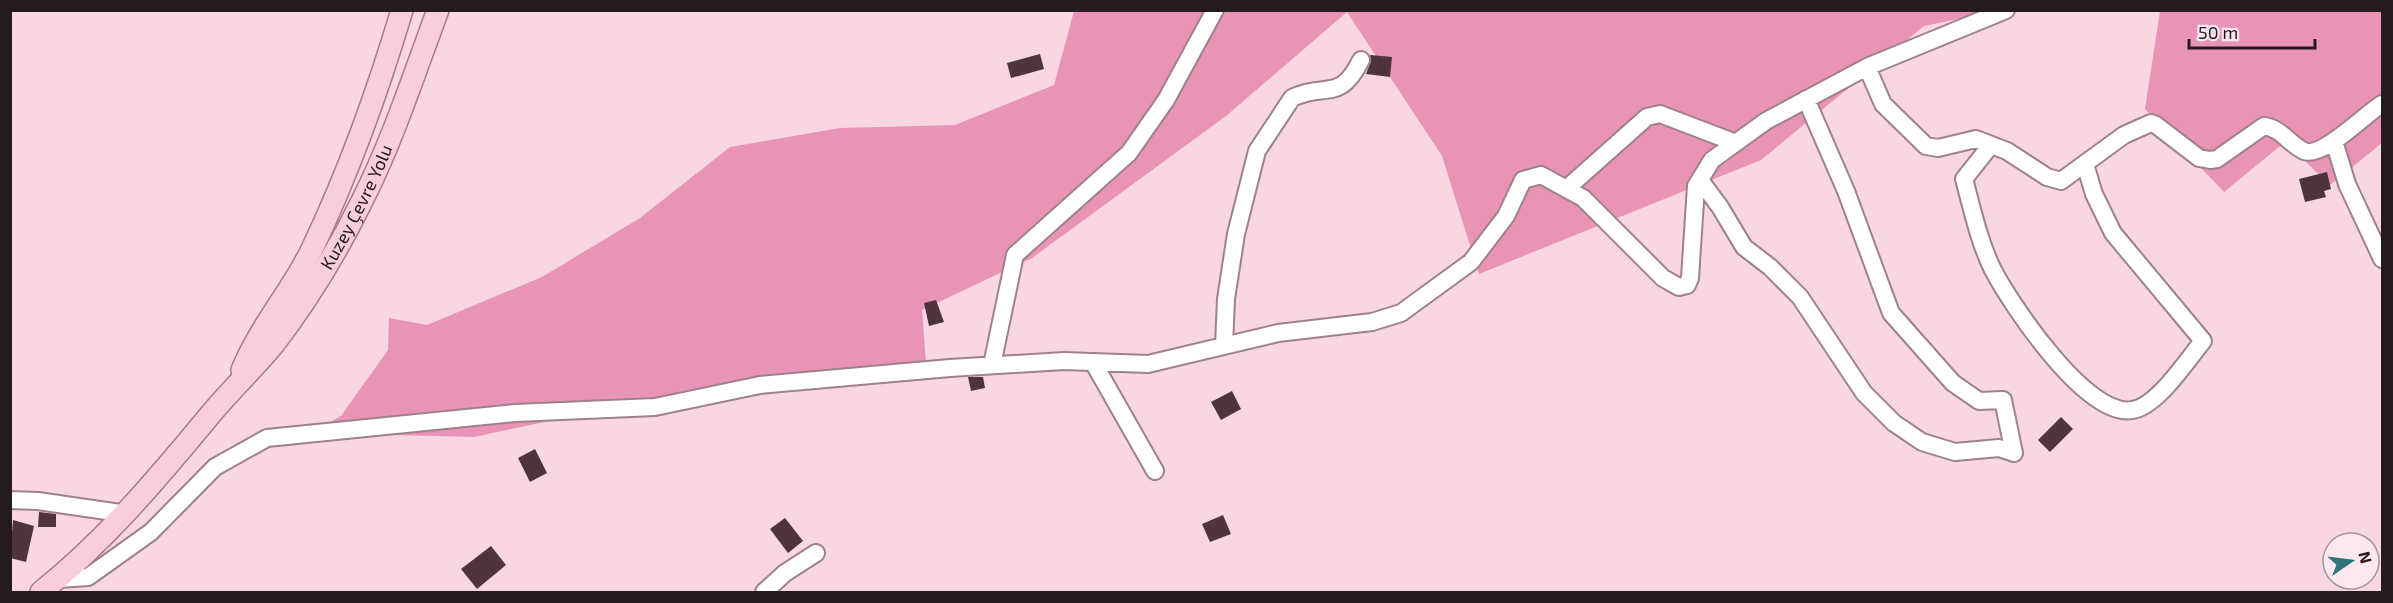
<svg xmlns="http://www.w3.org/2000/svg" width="2393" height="603" viewBox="0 0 2393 603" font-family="'Exo 2',sans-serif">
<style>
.forest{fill:#e993b6}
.building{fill:#4e343e}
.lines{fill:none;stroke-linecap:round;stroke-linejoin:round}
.minor-casing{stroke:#9f818c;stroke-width:20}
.major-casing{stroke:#ab788b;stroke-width:24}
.minor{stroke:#fff;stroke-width:16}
.major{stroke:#f8cddd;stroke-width:21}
.labels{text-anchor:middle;stroke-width:6;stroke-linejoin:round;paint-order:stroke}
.street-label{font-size:18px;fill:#251a1e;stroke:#fde8ef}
</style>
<rect width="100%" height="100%" fill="#f8d7e3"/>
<path class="forest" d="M1074 11H1998L1924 26 1761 160 1479 274 1442 156 1347 12 1226 116 1032 258 922 310 926 363 739 380 474 437 311 433 341 416 388 350 389 318 427 325 542 277 640 218 730 147 840 128 955 125 1054 85Z
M2160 11H2382V143L2330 185 2285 142 2224 192 2145 109Z"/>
<path class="building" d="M1040 54 1044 69 1011 78 1007 63Z
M1370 55 1392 57 1390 77 1366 74 1371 61Z
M2327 172 2331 189 2324 191 2326 197 2305 202 2299 179Z
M936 300 944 322 929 326 924 303Z
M968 377H983L985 388 971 391Z
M1232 391 1241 409 1221 420 1211 402Z
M2061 417 2073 429 2050 452 2038 440Z
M535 449 547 473 530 482 518 458Z
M39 512 56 514V527H38Z
M1223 515 1231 534 1210 542 1202 524Z
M785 518 803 541 788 553 770 529Z
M13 520 34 526 26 562 10 558Z
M491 546 506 565 477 589 461 569Z"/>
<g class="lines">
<g class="minor-casing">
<path id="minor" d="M1867 67 1883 104 1926 146 1938 148 1976 139 2007 151 2047 177 2061 181 2124 135 2151 123 2156 125 2199 158 2210 160 2217 159 2264 126C2281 128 2289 144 2304 151 2322 159 2365 114 2382 104
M1806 99 1846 191 1891 313 1953 383 1979 401 2003 400 2014 453
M2334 141 2347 184 2382 259
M1991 145 1964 179C1972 208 1979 242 1993 270 2012 306 2087 418 2132 410 2157 407 2187 360 2203 341L2113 233 2094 194 2085 164
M1700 180 1720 207 1744 247 1770 267 1800 297 1864 393 1894 423 1922 442 1955 452 1999 448 2014 453
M1566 189 1647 117 1660 114 1736 143
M1224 346 1226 299 1236 234 1257 151 1292 98C1326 81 1339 104 1361 60
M1093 362 1155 471
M992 365 1015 255 1129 153 1166 100 1215 10
M10 500 38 501 127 514
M58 579 88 577 151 532 215 467 267 438 515 413 655 407 760 385 950 368 1064 361 1148 364 1278 333 1372 322 1401 313 1471 262 1506 216 1523 180 1541 175 1583 198 1663 278 1679 287 1687 285 1690 278 1696 186 1712 160 1766 121 1867 67 2006 10
M764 592 785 573 816 553"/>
</g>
<g class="major-casing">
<g id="major">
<path d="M242 370C261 324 293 290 313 247 349 171 378 91 402 10"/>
<path id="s1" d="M41 592C106 540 157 479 210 415 230 391 254 368 274 344 307 301 338 250 362 201 393 140 414 74 438 10"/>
</g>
</g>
<use href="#minor" class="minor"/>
<use href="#major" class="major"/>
</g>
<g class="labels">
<g class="street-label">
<text dy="6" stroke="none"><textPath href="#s1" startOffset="501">Kuzey Çevre Yolu</textPath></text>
</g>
</g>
<rect width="2393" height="603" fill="none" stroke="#251a1e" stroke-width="24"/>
<g transform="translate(2351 561) rotate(76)"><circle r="28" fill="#fde8ef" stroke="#a7969b" stroke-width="1.5"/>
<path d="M0-4.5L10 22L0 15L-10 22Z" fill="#2c757c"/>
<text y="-9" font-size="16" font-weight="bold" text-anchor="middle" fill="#251a1e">N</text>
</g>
<path d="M2189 39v9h126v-9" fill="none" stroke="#251a1e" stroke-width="3"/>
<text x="2198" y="39" font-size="18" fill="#251a1e" stroke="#fde8ef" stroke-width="4.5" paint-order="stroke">50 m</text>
</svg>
